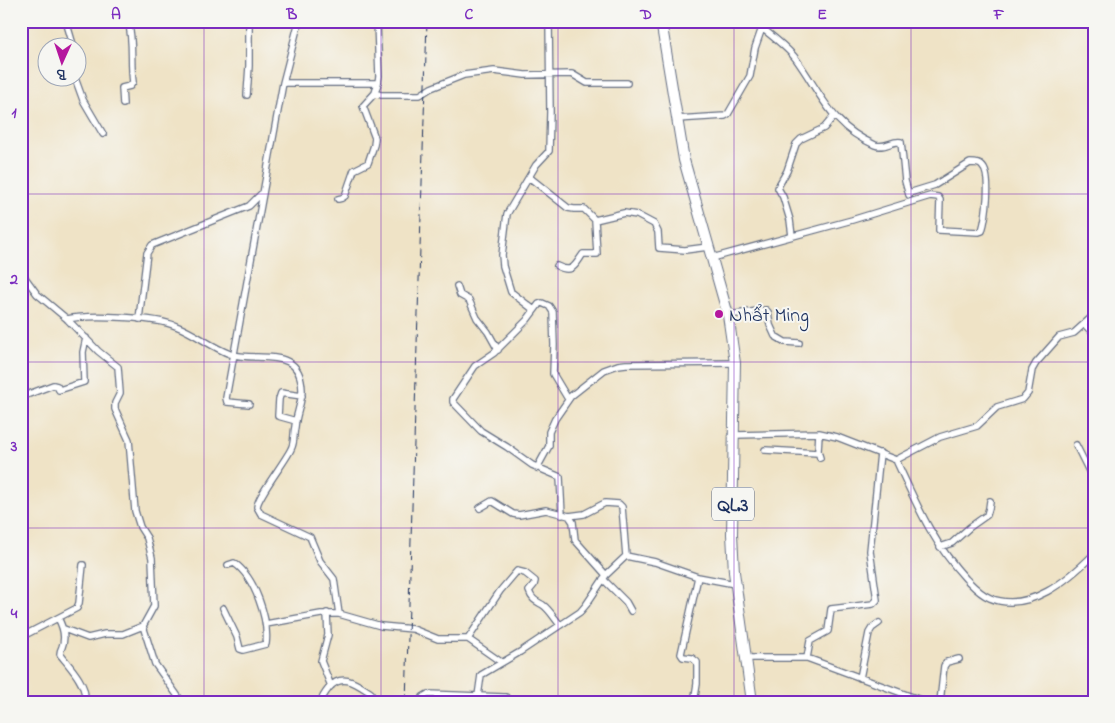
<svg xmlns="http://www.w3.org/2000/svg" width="1115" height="723" viewBox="0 0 1115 723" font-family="'Indie Flower',sans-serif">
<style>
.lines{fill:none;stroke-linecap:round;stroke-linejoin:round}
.street-casing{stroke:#656e82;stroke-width:8}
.highway-casing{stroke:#656e82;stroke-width:12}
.street{stroke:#fff;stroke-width:5.5}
.highway{stroke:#fff;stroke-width:10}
.rail{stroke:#1b2f5e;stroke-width:1;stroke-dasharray:8 4;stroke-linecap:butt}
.grid{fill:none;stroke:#7b2cbf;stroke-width:1;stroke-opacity:0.55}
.poi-dot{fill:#b5179e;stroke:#f6f6f2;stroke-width:2}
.labels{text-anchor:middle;stroke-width:4;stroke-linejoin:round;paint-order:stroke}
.shield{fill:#f6f6f2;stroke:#5d6b8a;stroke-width:1}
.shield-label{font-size:19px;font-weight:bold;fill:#1b2f5e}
.poi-label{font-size:20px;fill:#1b2f5e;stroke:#f6f6f2;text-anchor:start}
.neatline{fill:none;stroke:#7b2cbf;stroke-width:2}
.grid-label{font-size:16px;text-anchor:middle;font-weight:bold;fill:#7b2cbf}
</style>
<rect width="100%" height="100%" fill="#f6f6f2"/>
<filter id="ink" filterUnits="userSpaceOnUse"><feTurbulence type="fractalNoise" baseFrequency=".02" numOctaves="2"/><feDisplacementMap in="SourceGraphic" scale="10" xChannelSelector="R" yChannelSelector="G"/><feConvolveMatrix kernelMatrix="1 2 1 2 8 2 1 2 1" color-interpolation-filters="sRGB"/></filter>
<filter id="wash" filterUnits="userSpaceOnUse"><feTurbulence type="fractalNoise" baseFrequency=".0096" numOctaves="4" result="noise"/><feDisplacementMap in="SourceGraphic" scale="20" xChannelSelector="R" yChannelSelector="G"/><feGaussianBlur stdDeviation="1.12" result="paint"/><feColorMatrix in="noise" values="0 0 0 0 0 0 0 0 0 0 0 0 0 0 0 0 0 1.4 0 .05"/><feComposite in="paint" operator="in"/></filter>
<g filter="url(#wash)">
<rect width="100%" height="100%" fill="#efe3c6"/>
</g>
<g filter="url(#ink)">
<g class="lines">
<g class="street-casing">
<path id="street" d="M66 21 74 48
M762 28C773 37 788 48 796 59 822 95 831 126 875 145 885 149 892 140 901 142L905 181 909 195
M75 78 83 100 103 134
M283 83H378L379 76 377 21
M375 93 381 95H420L431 88 464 75 494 71 525 75 572 74 587 83H627
M247 95 249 66V21
M123 104 122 88 130 86 133 82C130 62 134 41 128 21
M677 119 725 116 728 114 750 76 755 48 762 28 760 21
M529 177 568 208 574 209H584L595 220 624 213 637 215 654 224 658 232 659 248 685 250 708 247
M338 199 342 198 345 196 354 170 368 163 374 145 375 138 363 106 375 93 378 83
M792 236 790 220 783 197 778 188 779 185 787 171 796 144 801 139 824 128 834 116
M712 258 852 220 930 196 938 197 940 200 939 230 979 232 982 231C986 218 992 175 982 166 980 163 973 163 970 163L935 185 909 193
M557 266C573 274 575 265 583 254H597L595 220
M21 272 37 294 67 319 98 351 118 367 120 393 115 403V409L129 440 135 511 140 527 147 538 152 558 154 606 143 626 123 634H105L88 638 64 629
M457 286 460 295 469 300 477 318 488 332 498 350
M534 310 511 292 503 266 502 255 507 214 536 165 549 151 550 112 549 21
M728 315 766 310 768 312 770 325 775 336 785 342 799 343
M67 319C90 314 155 317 176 326 195 333 211 347 230 354 257 363 301 344 302 390 302 403 296 414 295 427 293 435 295 442 291 449 285 462 257 497 257 507L261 514 310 537 320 561 334 579 339 614
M139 319 147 253 152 245 249 206 261 194
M1084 324 1094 334
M21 397 53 385 57 386 59 390 84 382 83 352 86 338
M249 404 227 402 226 398 283 83 299 21
M296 421 278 416 279 399 281 393 302 396
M819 433 818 451 820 458
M735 435 819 433 837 437 896 460C917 505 932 542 966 579 973 586 980 594 990 598 1029 614 1069 579 1094 554
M1076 445 1094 481
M765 450 818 453
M896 460 940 437 977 426 997 407 1023 399 1028 393 1032 370 1036 363 1059 337 1074 333 1094 315
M537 468 549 446V432L555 419 571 396 604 370 618 365 626 364 735 363
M480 508 492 501 513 514 519 515 546 510 569 516 584 514 605 503 619 504 622 507 626 556
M562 515 560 477 532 465 507 447 481 431 453 402V399L475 366 494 353 527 320 539 304 542 303 549 306 553 312 554 345 553 374 568 399
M569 516 573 522 575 540 606 575
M940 547 952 543 970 527 987 515 989 508 990 501
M626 556 655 562 698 577 735 584
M603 579 626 602 631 611
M223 608 237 637 240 649 243 650 266 644C269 620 255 577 234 563L228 565
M327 613 328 635 321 661 331 686
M58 618C63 627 66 637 62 647 61 649 60 651 60 654 69 666 85 682 85 697L82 702
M266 624 321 614H339L381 626 413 629 438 639H468L501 662
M143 626 155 664 182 702
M21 637 77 608 79 603 83 565
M468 639 500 591 517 571 525 573 535 581 534 585 529 591C532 600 536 601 543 605 549 609 555 619 560 625
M745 658H807L926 702
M807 658 810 641 828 631 831 609 873 604 877 600 870 551 880 453
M860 678 869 633 872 628 879 623
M478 696 481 675 520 652 580 612 586 605 606 575 626 556
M321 702C322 697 325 693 329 688 342 672 357 684 371 693L369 702
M422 702 423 697 428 694 504 697H506L508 702
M694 702 697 684V662L692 658 683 657 681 654 698 577
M940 702 944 666 947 662 959 659"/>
</g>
<g class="highway-casing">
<path id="highway" d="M661 21 684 160 728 315 735 363 732 534 734 572 752 702"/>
</g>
<use href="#street" class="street"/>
<use href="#highway" class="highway"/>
<path class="rail" d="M406 702 427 21"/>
</g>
</g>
<path class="grid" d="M204 21V702M381 21V702M558 21V702M734 21V702M911 21V702M21 194H1094M21 362H1094M21 528H1094"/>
<circle class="poi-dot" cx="719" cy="314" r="5"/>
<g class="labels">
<rect class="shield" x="712" y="487.5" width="42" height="33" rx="4"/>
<g class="shield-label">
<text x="733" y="511">QL.3</text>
</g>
<g class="poi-label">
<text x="729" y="321">Nhẩt Ming</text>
</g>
</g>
<rect width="1115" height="723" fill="none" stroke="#f6f6f2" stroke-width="55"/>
<g transform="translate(62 62) rotate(183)"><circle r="24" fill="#f6f6f2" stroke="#9ea6b7"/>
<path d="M0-4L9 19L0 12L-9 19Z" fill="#b5179e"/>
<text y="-8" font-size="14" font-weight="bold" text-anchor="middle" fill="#1b2f5e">B</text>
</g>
<rect x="28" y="28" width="1060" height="668" class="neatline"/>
<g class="grid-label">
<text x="116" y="19">A</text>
<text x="292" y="19">B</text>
<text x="469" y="19">C</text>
<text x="646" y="19">D</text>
<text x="822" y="19">E</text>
<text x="999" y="19">F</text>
<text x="14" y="117">1</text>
<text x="14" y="284">2</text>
<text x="14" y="451">3</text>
<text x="14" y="618">4</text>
</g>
</svg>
